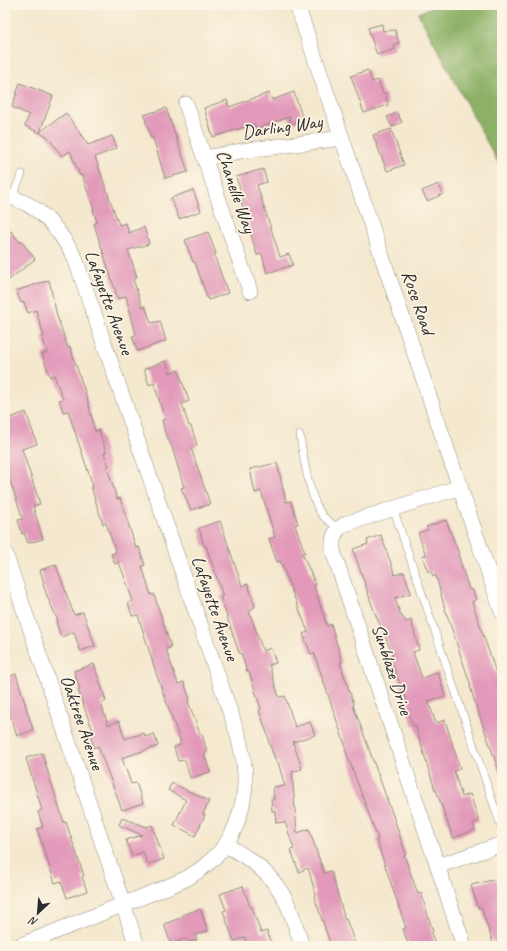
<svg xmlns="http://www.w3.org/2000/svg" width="507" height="951" viewBox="0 0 507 951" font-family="Caveat,sans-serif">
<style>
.forest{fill:#8cb166;stroke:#5c6e48}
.building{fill:#e299ba}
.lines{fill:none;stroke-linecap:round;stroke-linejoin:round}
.lane-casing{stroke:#908a7c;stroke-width:8}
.street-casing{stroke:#908a7c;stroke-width:16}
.lane{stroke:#fff;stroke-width:7}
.street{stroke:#fff;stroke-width:15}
.labels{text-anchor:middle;stroke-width:3.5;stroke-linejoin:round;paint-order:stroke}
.street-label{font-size:19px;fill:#2b2b2b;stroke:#fcf5e5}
</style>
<rect width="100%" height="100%" fill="#fcf5e5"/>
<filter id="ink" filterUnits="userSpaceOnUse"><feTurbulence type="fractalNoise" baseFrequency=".025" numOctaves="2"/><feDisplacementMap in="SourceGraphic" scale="8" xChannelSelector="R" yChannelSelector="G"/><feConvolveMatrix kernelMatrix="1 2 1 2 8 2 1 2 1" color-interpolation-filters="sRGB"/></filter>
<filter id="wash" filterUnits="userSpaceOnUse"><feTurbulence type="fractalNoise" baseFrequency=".012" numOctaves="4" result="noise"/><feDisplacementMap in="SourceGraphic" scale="16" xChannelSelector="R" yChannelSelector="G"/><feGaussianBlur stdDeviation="0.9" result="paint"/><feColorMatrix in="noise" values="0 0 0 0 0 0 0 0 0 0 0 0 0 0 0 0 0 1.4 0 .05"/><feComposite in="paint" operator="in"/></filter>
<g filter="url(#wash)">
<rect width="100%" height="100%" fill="#f4e8ce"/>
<path class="forest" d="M438 5H502V170L418 13Z"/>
<g id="blocks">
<path class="building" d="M382 24 383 31 395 30 399 43 394 44 395 49 377 55 368 28Z
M368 70 372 82 378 80 383 94 385 93 388 105 364 113 351 76Z
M20 83 53 96 40 132 66 113 88 145 112 136 117 148 95 157 119 225 126 223 129 233 144 227 149 244 128 250 137 277 133 279 142 307 145 306 151 323 160 321 166 341 137 351 132 336 136 335 126 296 118 299 94 224 97 222 93 210H94L82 175 80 176 70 151 62 156 47 136 25 126 29 115 12 107Z
M294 92 303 120 291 124 289 117 256 129 254 124 213 137 204 108 227 100 229 107 269 93 272 100Z
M166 108 188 172 165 178 153 138H151L144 115Z
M397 113 402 122 392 127 387 117Z
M391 129 404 165 387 171 373 135Z
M263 169 267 182 257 185 280 257 289 254 293 265 267 273 262 254 257 255 241 201 244 200 236 177Z
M439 184 443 194 427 201 422 191Z
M193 190 201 211 179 219 171 198Z
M11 231 20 243 21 241 35 259 5 283V236Z
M208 232 216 254 214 255 228 293 208 300 195 262H193L185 240Z
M49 280 57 316 68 348 70 347 87 398 95 431 99 430 106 452 104 453 109 466 107 467 117 499 120 498 136 548 139 547 145 565 142 566 151 595 154 594 171 647 166 649 178 684 184 682 190 700 188 701 200 734H202L207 752 204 753 210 772 190 778 185 760 178 761 174 747 180 745V740L157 676 138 615 132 616 128 603 133 601 119 562 115 564 111 554 116 552 106 523 103 524 91 487 93 486 68 411 63 412 59 400 63 399 54 375 50 377 42 354 47 352 42 337 44 336 36 310 28 313 24 302 21 303 16 291Z
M166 361 170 373 178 370 189 401 182 404 189 426H191L197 445 191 448 210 504 191 510 181 488 184 487 172 447 165 433 162 420 165 419 154 383 149 385 144 369Z
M26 412 37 444 22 449 40 504 33 506 43 539 28 543 24 533 22 534 18 520 23 519 5 466V420Z
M277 463 286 502 291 501 298 524 295 525 305 553H302L316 585 314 586 327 626 331 624 342 662 340 663 345 678 354 704 353 705 396 824 406 854 404 855 418 894 421 893 433 932 431 933 436 946H409L403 929 406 928 376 839H378L345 749 346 748 314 653 311 654 303 634 308 632 280 561 277 562 269 539 275 537 261 491 255 493 250 469Z
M446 520 459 554H458L469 590 472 589 476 600 472 602 502 690V774H500L474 700 470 686H471L445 609 436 576H433L431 571 428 572 422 556 426 555 418 533 428 530 426 527Z
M220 521 242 586 248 584 255 607 249 611 263 651 271 648 276 663 269 665 279 697 285 696 295 727 310 722 315 735 293 742 302 769 292 772 297 833 309 829 324 873 331 871 345 920 346 919 356 946H331L314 896 316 895 308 868 299 872 291 850 294 849 285 822 276 823 275 811H272L271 799H274L273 787 285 786 278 762H276L268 740 269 739 259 710 261 709 249 672H247L241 653H239L220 596H223L206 546H204L199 528Z
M381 535 395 575 404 572 411 593 395 598 400 613 406 622 411 620 419 650 413 652 422 678 438 672 445 696 428 701 436 723 445 720 460 769 454 771 462 797 470 794 479 821 473 823 475 830 453 838 436 790H435L415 725 413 726 404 702 407 700 389 657 393 655 374 611 353 549 368 544 367 540Z
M56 565 74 615 83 612 95 646 80 651 74 632 61 637 56 621H58L47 596 43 584 44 583 40 570Z
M94 664 106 701 101 703 108 725 119 721 125 739 144 733 145 737 154 734 158 746 122 758 131 784 136 783 143 803 122 810 98 746 94 748 90 735 94 734 78 690H80L74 671Z
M16 674 33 730 17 736 5 700V678Z
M42 753 64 823 66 822 84 876 82 877 87 891 67 898 61 881 55 883 37 829 43 827 38 812 42 810 26 758Z
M172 783 209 801 203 814 205 815 195 836 174 825 186 800 168 790Z
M122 818 147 827 152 825 164 859 148 864 143 852 132 856 126 840 142 835 119 825Z
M497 879 502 896V946H494L481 907 478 908 471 885Z
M243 886 250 907H252L261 933 267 931 272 946H247L245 937 234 941 223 911 226 910 220 894Z
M200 909 208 931 195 935 197 940 187 943 185 939 171 944 164 924 183 917 182 915Z"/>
</g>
</g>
<g filter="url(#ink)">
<use href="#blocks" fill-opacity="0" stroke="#908a7c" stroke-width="1"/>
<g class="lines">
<g class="lane-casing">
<path id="lane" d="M12 197 22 174
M300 435C303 457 309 493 320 512 324 519 332 524 339 528
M393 508 502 829"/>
</g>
<g class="street-casing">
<path id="street" d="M297 5 502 612
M186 104 250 291
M205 158 241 151 342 138
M5 196C39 203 59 229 75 258L238 735C240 745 243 755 244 765 248 790 240 824 226 844 218 856 201 870 189 877 182 881 174 884 167 887L19 946
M461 487 345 524C334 531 332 538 333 551L464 946
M5 553 137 946
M226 845C251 859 270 872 285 899 292 912 297 931 302 946
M438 866 502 844"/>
</g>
<use href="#lane" class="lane"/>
<use href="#street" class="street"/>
</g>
</g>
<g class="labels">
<g class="street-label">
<text transform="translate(282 126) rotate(-8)" y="7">Darling Way</text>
<text transform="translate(237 191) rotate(71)" y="7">Chanelle Way</text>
<text transform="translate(110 302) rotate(70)" y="7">Lafayette Avenue</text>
<text transform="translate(419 302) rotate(71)" y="7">Rose Road</text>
<text transform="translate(216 608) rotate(71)" y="7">Lafayette Avenue</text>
<text transform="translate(393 669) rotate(72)" y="7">Sunblaze Drive</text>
<text transform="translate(83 722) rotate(71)" y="7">Oaktree Avenue</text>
</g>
</g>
<rect width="507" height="951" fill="none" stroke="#fcf5e5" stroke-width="20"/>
<g transform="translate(38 913) rotate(206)" stroke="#fcf5e5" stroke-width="3" paint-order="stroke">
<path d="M0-3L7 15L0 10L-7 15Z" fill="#2b2b2b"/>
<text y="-6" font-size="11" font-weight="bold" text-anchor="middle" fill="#2b2b2b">N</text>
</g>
</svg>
